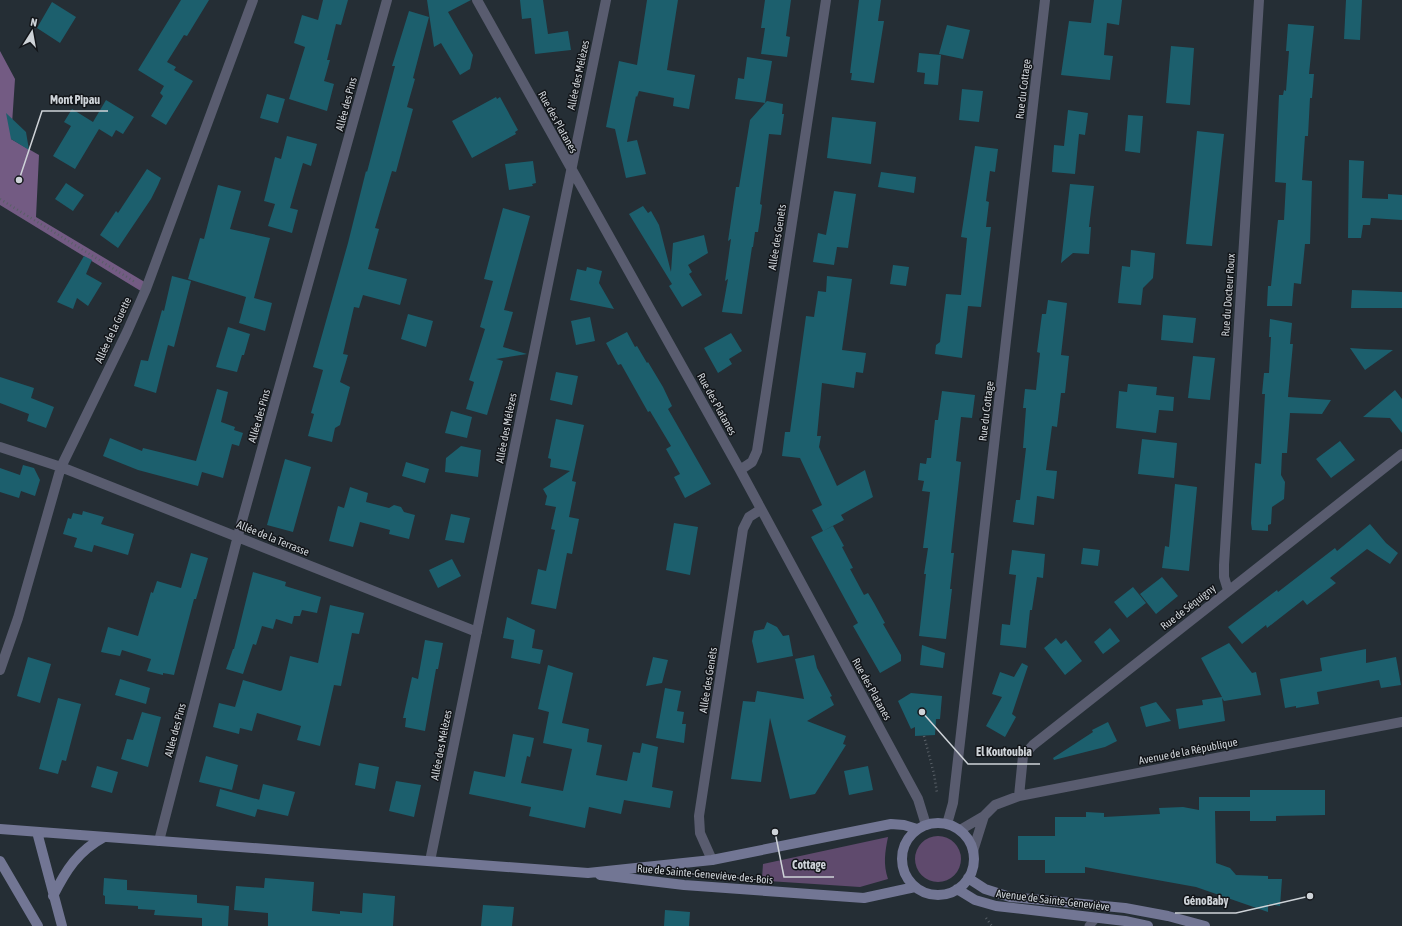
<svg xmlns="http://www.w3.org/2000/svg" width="1402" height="926" viewBox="0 0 1402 926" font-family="'Asap Condensed',sans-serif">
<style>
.green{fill:#5f4a6d}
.forest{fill:#735b83}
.building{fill:#1c5f6d}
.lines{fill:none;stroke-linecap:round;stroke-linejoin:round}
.path{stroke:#596067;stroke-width:2.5;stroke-dasharray:1 3;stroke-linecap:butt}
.lane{stroke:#595c6f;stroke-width:9}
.street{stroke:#595c6f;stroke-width:10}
.secondary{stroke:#727694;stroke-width:10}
.labels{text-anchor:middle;stroke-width:3;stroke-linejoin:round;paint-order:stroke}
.street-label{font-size:11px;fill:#ced3d8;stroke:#121519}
.leader{fill:none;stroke:#ced3d8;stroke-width:1.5}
.callout-dot{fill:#ced3d8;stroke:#121519;stroke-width:1.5}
.callout-label{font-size:12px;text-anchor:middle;font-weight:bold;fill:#ced3d8;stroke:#121519;stroke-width:3;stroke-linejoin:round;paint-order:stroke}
</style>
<rect width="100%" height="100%" fill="#252e35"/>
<path class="green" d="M915 859a23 23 0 1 1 46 0a23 23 0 1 1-46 0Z
M888 837C885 852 883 864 888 879L860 887 768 881 762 878 763 864Z"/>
<path class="forest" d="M0 51 15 79 11 139 39 155 36 217 148 284 144 293 0 205Z"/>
<path class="building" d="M181 0H209L187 36 184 35 167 62 176 67 174 70 193 81 166 125 151 116 163 96 160 93 164 86 138 70Z
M323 0H348L341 25 336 24 327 60H330L324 81 334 84 327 111 289 99 305 47 294 43 302 15 318 20Z
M427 0H471L448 12 473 55 470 69 460 75 441 43 434 47Z
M520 0H543L548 34 568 31 571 50 535 54 531 18 522 19Z
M647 0H678L667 70 695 75 689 109 673 106 674 98 639 91 637 97 636 96 627 142 637 140 646 174 626 178 615 129 606 127 619 61 637 65Z
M765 0H791L786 36 790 37 787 57 761 54 765 28H761Z
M859 0H881L878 21H884L874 83 851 80 852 73H850Z
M1094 0H1122L1119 25 1107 23 1104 55 1113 56 1110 80 1061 75 1069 21 1091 23Z
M1346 0H1362L1360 40 1344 39Z
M52 2 76 17 60 43 37 28Z
M409 11 429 17 413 78 415 79 407 107 413 109 396 172 392 171 375 228 379 229 368 269 407 279 400 305 363 295 359 308 354 307 343 354 348 355 340 382 350 387 340 425 335 428 332 442 308 436 314 414 311 413 323 370 313 367 348 243 366 171 367 172 395 66H392Z
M1288 24 1314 26 1309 74H1314L1312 98H1310L1308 136H1305L1302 180 1312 181 1310 244H1305L1301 284 1294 283 1292 306H1267L1268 286H1271L1278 220H1284L1286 183 1275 182 1279 95H1283L1284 90 1286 91 1289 51H1286Z
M947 25 970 30 963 59 939 54Z
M1171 46 1194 48 1190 105 1166 103Z
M919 53 941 55 938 85 924 84 925 73 917 72Z
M747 57 772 61 765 103 767 101 783 104 782 114H784L781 135 769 134 760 204 762 205 760 219 758 232H755L753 247H752L742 314 722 312 728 279 725 281 731 239 728 241 736 187H739L750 120 765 103 735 99 738 78 744 79Z
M962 89 983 91 979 122 959 120Z
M267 94 285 99 278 123 260 118Z
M496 97 497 99 500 97 518 130 515 132 516 134 472 158 452 121Z
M106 100 134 117 123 134 116 130 112 137 99 129 75 169 53 156 71 126 64 122 72 109 93 122Z
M1068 110 1088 113 1085 135 1079 134 1075 174 1052 172 1054 145 1064 146Z
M6 113 26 132 29 150 11 139Z
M1128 115 1143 116 1140 153 1125 151Z
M832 117 876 122 871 164 827 158Z
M1197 131 1224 134 1212 246 1186 244Z
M287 136 317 144 311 166 303 163 290 208 298 210 292 233 268 226 275 204 264 201 275 157 281 159Z
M975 146 998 149 995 172 990 171 986 201 989 202 986 227H991L981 307 968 306 962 358 935 354 936 345 940 342 946 294 961 295 967 238 961 237Z
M1349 160 1364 161 1362 198 1388 199V194L1402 195V220L1371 218 1370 225H1363L1361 238H1348Z
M533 161 536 183 532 184 533 186 509 190 505 164Z
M147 169 161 178 158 185 151 199 118 248 100 235 116 211 118 213Z
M881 172 916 177 914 193 878 187Z
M66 183 84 195 73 211 55 199Z
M1070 184 1094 186 1089 227H1091L1089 254 1073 253 1061 263Z
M218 185 241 191 230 229 270 238 254 298 272 303 265 331 239 323 246 297 188 279 200 238 204 239Z
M834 191 856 194 848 248 837 247 834 265 813 262 818 233 826 235Z
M643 206 648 213 651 211 659 225 671 272 673 243 704 235 708 253 688 265 692 272 689 274 702 295 682 307 669 286 672 284 629 214Z
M503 208 530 216 504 310 513 312 503 347 527 354 496 359 503 361 487 415 466 409 474 382 469 380 485 329 480 327 493 281 484 279Z
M1131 250 1155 253 1153 278 1143 288 1141 305 1118 303 1122 266 1130 267Z
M84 256 92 260 86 274 102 283 88 306 77 298 73 309 57 302Z
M893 265 909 267 906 286 890 284Z
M587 267 602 271 599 283 614 309 570 300 577 269 586 271Z
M172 276 191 281 174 347 168 345 156 393 134 386 141 360 148 361 162 310 164 311Z
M827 276 852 279 842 350 866 353 863 373 856 372 854 388 822 383 817 436H821L819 447 837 486 865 470 873 497 841 515 844 520 823 531 812 510 822 505 800 458 782 456 785 432H790L806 316 814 317 818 291 826 292Z
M1352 290 1402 292V308H1351Z
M1048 300 1067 303 1061 355 1069 356 1065 393H1061L1057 427 1052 426 1046 470 1057 471 1054 499 1037 496 1034 525 1013 522 1016 500H1020L1026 448H1023L1026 408H1023L1025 389 1036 390 1040 353 1037 352 1042 314H1046Z
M408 314 433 321 426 347 401 339Z
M1163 315 1196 318 1193 343 1161 340Z
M590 317 595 341 576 345 571 321Z
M1270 319 1292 323 1290 344H1293L1288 397 1331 400 1322 414 1290 413 1287 453H1282L1281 475 1285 482 1284 499 1272 507 1271 524 1268 525V531L1252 530 1251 523 1255 463 1261 464 1265 394H1262L1264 373H1269L1271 337H1269Z
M228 327 250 334 244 355H242L237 372 216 367Z
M627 332 635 347 637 346 647 363 648 362 663 387 672 406 668 409 711 484 685 498 674 477 680 474 666 449 671 446 650 411 648 412 621 364 618 365 606 343Z
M731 333 742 351 729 359 732 364 718 373 704 348Z
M1350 348 1365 349 1393 350 1365 370Z
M1193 356 1215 358 1210 400 1188 398Z
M556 372 578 376 572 405 550 400Z
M0 377 34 388 31 398 54 407 46 428 27 421 29 414 0 403Z
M1128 384 1157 387 1156 395 1174 397 1173 411 1159 410 1156 433 1116 428 1119 391 1127 392Z
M217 389 228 392 221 422 235 427 234 430 243 433 239 446 232 444 223 478 202 472 198 486 138 470 103 456 110 438 142 451 143 448 196 461Z
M1395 390 1402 399V433L1390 418 1363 417Z
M942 391 975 395 972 418 961 417 956 461 961 462 951 553H954L950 589H952L946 639 919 636 926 574H924L928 548H923L930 492 922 491 924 481 918 480 920 463 926 464 927 458H931L935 420H938Z
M451 411 472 417 467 438 445 433Z
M556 419 584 425 572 481 576 482 569 517 579 519 572 554 567 553 556 609 531 604 538 569 546 571 555 530 551 529 556 507 545 505 547 496 543 489 570 471 550 467 551 459 548 458Z
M1142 439 1177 443 1174 478 1138 474Z
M1340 441 1355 460 1331 478 1316 459Z
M461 446 481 450 478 477 445 472 446 458Z
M285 459 311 467 293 532 267 525Z
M406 462 429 469 425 483 402 476Z
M23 465 34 468 40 480 35 496 21 491 19 498 0 492V468L20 475Z
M1175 484 1197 487 1189 571 1162 568 1165 546 1169 547Z
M350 487 368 493 366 502 389 508 394 505 401 507 404 512 415 515 409 539 389 534 390 530 360 522 353 547 329 541 338 506 344 508Z
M83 511 104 517 101 524 134 534 128 555 94 545 92 552 74 547 77 538 63 534 68 518 71 519 73 513 82 515Z
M451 514 470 518 464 543 445 540Z
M674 523 698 527 690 575 666 570Z
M1370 524 1386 543 1398 553 1390 564 1367 549 1330 578 1336 583 1307 605 1303 600 1267 628 1266 625 1242 644 1228 627 1277 590 1278 592 1335 548 1337 551Z
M833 526 844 546 842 547 853 568 850 569 864 595 868 593 874 603 885 623 883 624 901 655V661L880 673 853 626 858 623 811 537Z
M1083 548 1100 550 1098 566 1081 564Z
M1012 550 1045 554 1043 578 1037 577 1032 610H1030L1026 648 1000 645 1002 624 1010 625 1016 575 1009 574Z
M191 553 208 558 196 599H194L174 675 163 673V675L147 671 151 659 122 650 120 656 101 652 108 627 138 636 151 592 153 593 157 581 181 588Z
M452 559 461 576 438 588 429 570Z
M253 572 286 582 285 586 321 597 317 613 302 610 300 616H294L292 624 276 619 273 629 262 626 256 645 253 644 243 674 226 669 233 649H234Z
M1162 577 1178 596 1156 614 1140 594Z
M1133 587 1146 603 1127 618 1114 602Z
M330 605 364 613 359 634 352 633 341 686 334 685 320 746 297 740 301 726 257 713 252 731 240 728 239 734 213 727 219 703 235 707 243 680 280 691 282 690 290 656 318 663Z
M507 617 535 630 532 648 543 650 540 664 511 658 514 640 503 638Z
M767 622 777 627 783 636 789 635 793 656 757 663 752 641 754 631 764 629Z
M1110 628 1120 641 1103 654 1094 642Z
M1056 638 1061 644 1066 640 1082 661 1065 675 1044 648Z
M425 640 443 643 438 669H436L425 731 405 727 406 718H403L412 677 418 679Z
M1229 643 1252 673 1256 672 1261 695 1224 701 1222 698 1225 721 1179 729 1176 709 1203 705 1202 700 1222 697 1201 658Z
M922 645 945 653 943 668 920 665Z
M1366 649V663L1396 657 1401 685 1381 688 1379 680 1317 692 1319 704 1296 708V706L1285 708 1280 679 1322 671 1320 658Z
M814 655 817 668 832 696 830 697 834 705 807 721 846 736 843 744 846 745 815 794 790 799 770 718 761 782 731 779 743 701 755 702 757 691 804 699 795 659Z
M28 657 51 664 40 703 17 696Z
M653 657 668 660 662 683 646 686Z
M1022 663 1028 666 1012 714 1016 717 1005 737 986 726 1002 697 992 694 1000 672 1014 677Z
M548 665 573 673 562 723 589 729 587 742 602 745 596 775 627 781 633 752 640 753 642 743 658 747 652 787 673 791 670 808 624 800 621 814 589 807 585 828 529 816 531 807 469 794 474 771 505 777 513 734 534 738 530 757 527 756 521 783 563 791 572 749 543 743 549 712 538 709Z
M120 679 150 688 146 704 115 695Z
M665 688 681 691 677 711 684 712 682 724H686L684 743 656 738Z
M911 693 942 696 940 719H936L935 735 915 736V727L911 729 898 701Z
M58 698 81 704 66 761 62 760 58 774 39 769Z
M1156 702 1171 721 1146 727 1140 707Z
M142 712 161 717 148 767 121 759 127 739 133 740Z
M1108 722 1117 741 1105 747 1054 760 1053 758 1093 732 1092 730Z
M206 756 238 765 232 790 199 782Z
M359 763 379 767 375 789 355 785Z
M97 766 118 772 112 793 91 787Z
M868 766 873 790 849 795 844 771Z
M396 781 421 785 414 817 389 811Z
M263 784 295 792 288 816 257 809Z
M220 789 260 800 255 817 216 806Z
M1250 790H1325V815L1276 816V821H1250V811H1215L1216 863 1230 868 1236 875 1268 876V879H1282L1280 906 1268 904V912L1196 887 1085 867V873H1045V860H1018V836H1055V817H1086V812L1104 813V817L1160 814 1159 808 1183 807 1199 810V797H1250Z
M104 878 127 880V890L197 895V903L229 906 228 926H202V918L154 915 155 910 138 909V906L105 904V896L103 895Z
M265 878 314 882 312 911 340 914V911L362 913 363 893 395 896 393 926H268V913L234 910 236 886 264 888Z
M483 905 514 907 512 926H481Z
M665 910 690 912 689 926H664Z"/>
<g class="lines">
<path class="path" d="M0 199 135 282
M924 736 934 774 937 793
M986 918 992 926"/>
<path class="lane" d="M1089 926 1096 918"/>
<path class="street" d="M477 0 740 470 918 799 926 825
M0 447 61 467 477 632
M740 470 752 462 757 451 826 0
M1228 590 1224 577V565L1259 0
M0 670 18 618 61 467 127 332 146 289 253 0
M1019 796 1023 756 1033 745 1402 454
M947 824 953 803 1045 0
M960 830 984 816 995 805 1019 796 1402 722
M159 841 240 528 387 0
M973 851 984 816
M712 860 700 833 699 816 743 529 749 517 760 510
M430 861 606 0"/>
<path class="secondary" d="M902 859a36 36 0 1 1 72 0a36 36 0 1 1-72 0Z
M0 829 588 873 712 860 891 824 904 825 917 829
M37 832 62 926
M0 861 38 926
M600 875 684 885 864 898 915 887
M968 878 985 889 1010 897 1125 908 1168 916 1205 926
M957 889 975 900 996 906 1125 921 1148 926
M53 896C66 870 78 851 104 837"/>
</g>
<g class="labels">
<g class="street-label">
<text transform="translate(578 75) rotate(-78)" y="4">Allée des Mélèzes</text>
<text transform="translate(1023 89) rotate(-83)" y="4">Rue du Cottage</text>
<text transform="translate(346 104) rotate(-75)" y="4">Allée des Pins</text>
<text transform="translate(558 122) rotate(61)" y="4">Rue des Platanes</text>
<text transform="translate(777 237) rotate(-81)" y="4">Allée des Genêts</text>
<text transform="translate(1228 295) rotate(-86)" y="4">Rue du Docteur Roux</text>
<text transform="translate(113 330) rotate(-65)" y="4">Allée de la Guette</text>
<text transform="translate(717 404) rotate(61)" y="4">Rue des Platanes</text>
<text transform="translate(986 411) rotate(-83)" y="4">Rue du Cottage</text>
<text transform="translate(259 416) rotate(-74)" y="4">Allée des Pins</text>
<text transform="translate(506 428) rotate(-79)" y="4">Allée des Mélèzes</text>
<text transform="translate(273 538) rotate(22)" y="4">Allée de la Terrasse</text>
<text transform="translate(1188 607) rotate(-38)" y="4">Rue de Séquigny</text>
<text transform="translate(708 680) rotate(-81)" y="4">Allée des Genêts</text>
<text transform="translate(872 689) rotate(61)" y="4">Rue des Platanes</text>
<text transform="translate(175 730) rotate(-75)" y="4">Allée des Pins</text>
<text transform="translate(441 745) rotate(-79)" y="4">Allée des Mélèzes</text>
<text transform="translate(1188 751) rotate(-11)" y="4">Avenue de la République</text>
<text transform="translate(705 874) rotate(5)" y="4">Rue de Sainte-Geneviève-des-Bois</text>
<text transform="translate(1053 900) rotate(7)" y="4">Avenue de Sainte-Geneviève</text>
</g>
</g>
<path class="leader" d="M19 180L42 111H108M922 712L968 764H1040M775 832L784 877H834M1310 896L1236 913H1175"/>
<g class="callout-dot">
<circle cx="19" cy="180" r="4"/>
<circle cx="922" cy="712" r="4"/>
<circle cx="775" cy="832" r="4"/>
<circle cx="1310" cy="896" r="4"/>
</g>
<g class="callout-label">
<text x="75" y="104">Mont Pipau</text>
<text x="1004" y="756">El Koutoubia</text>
<text x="809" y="869">Cottage</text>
<text x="1206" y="905">GénoBaby</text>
</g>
<g transform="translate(32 32) rotate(11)" stroke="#121519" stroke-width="3" paint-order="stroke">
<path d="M0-3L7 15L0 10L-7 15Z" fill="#ced3d8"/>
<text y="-6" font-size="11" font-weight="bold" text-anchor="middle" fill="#ced3d8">N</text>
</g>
</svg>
